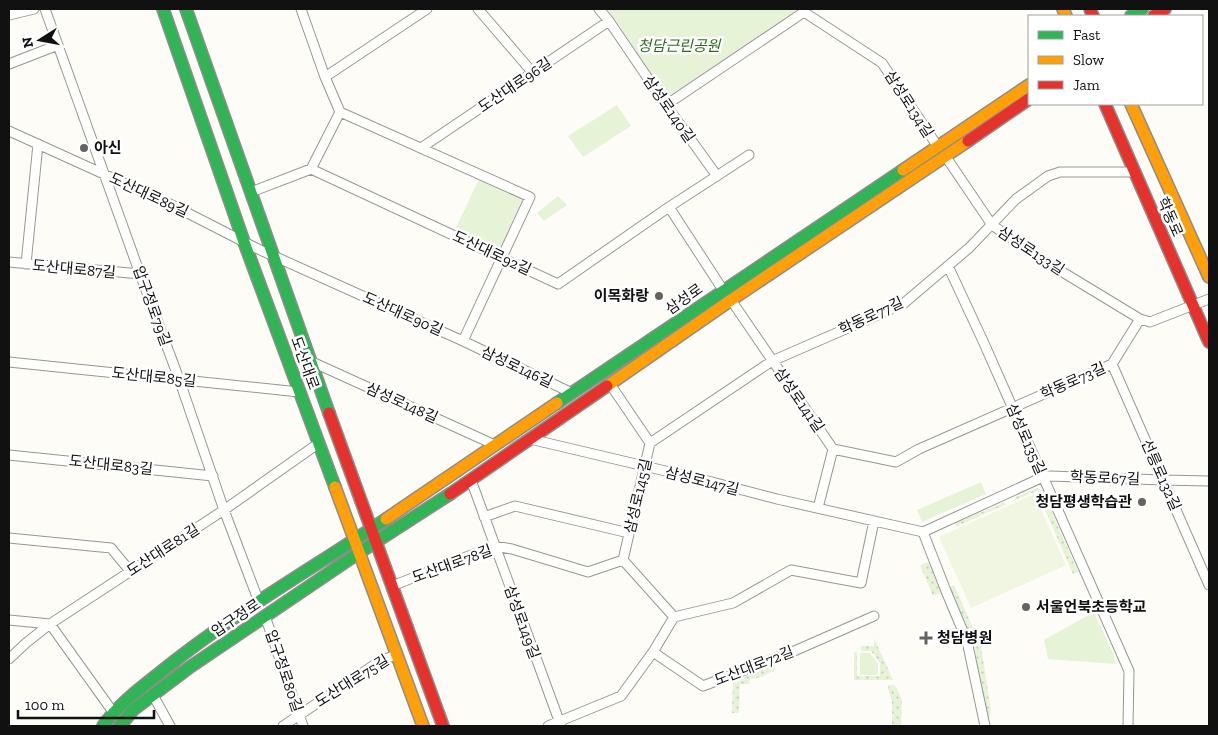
<svg xmlns="http://www.w3.org/2000/svg" width="1218" height="735" viewBox="0 0 1218 735" font-family="'Zilla Slab','Noto Sans KR',serif">
<style>
.grass{fill:url(#grass-dots)}
.park{fill:#e7f3d7}
.pitch{fill:#f0f6e1}
.lines{fill:none;stroke-linecap:round;stroke-linejoin:round}
.street-casing{stroke:#979795;stroke-width:11}
.fast-casing{stroke:#8e8d8b;stroke-width:14}
.slow-casing{stroke:#8e8d8b;stroke-width:14}
.jam-casing{stroke:#8e8d8b;stroke-width:14}
.street{stroke:#fffffe;stroke-width:9}
.fast{stroke:#30b455;stroke-width:11}
.slow{stroke:#ff9f0a;stroke-width:11}
.jam{stroke:#e5322d;stroke-width:11}
.poi-dot{fill:#646362;stroke:#fff;stroke-width:2}
.labels{text-anchor:middle;stroke-width:5;stroke-linejoin:round;paint-order:stroke}
.park-label{font-size:15px;font-style:italic;fill:#2f6b1f;stroke:#fff}
.street-label{font-size:15px;fill:#111;stroke:#fff}
.poi-label{font-size:15px;font-weight:bold;fill:#111;stroke:#fff;text-anchor:start}
</style>
<defs>
<pattern id="grass-dots" width="8" height="8" patternUnits="userSpaceOnUse" patternTransform="scale(1.25)"><rect width="8" height="8" fill="#e7f3d7"/><path d="M2 2h.1M6 6h.1" fill="none" stroke="#c5cfb8" stroke-width="1.8" stroke-linecap="round"/></pattern>
</defs>
<rect width="100%" height="100%" fill="#fdfcf7"/>
<path class="grass" d="M1037 488 1042 490 1078 572 1073 574 1037 491 1015 500 1016 497Z
M1003 503 1007 504 955 527 956 523Z
M928 562 930 563 941 593 933 596 920 565Z
M954 585 981 646 991 711 989 719 987 720 973 640 950 587Z
M874 638 893 680H854V652H857V676H880V663L871 651H861V646H874Z
M775 665V671C769 672 767 675 761 677 758 678 754 678 750 679L749 684H740L739 713H732L733 681Z
M888 685H895L902 700 901 726H892V701L888 689Z"/>
<path class="park" d="M606 9H796L793 16 671 97 664 94 619 25Z
M617 105 631 126 583 157 568 136Z
M479 179 521 198 523 204 501 250H493L454 232Z
M558 196 567 205 544 221 537 213Z
M981 482 986 494 922 522 917 510Z
M1094 612 1113 653 1116 664 1048 659 1044 640Z
M860 653H870L878 664V675H860Z"/>
<path class="pitch" d="M1034 494 1066 565 971 608 939 537Z"/>
<g class="lines">
<g class="street-casing">
<path id="street" d="M45 9 140 274 179 379 224 510 259 602
M301 9 325 77 340 112 311 169
M478 9 533 73
M599 9 609 21 666 105 717 176
M804 12 882 63 938 147
M9 15 34 9
M9 64 58 45
M325 77 427 9
M666 105 804 12
M340 112 530 197 463 341
M9 131 172 205 258 249 463 341 572 393
M421 148 609 21
M946 157 992 225 1046 262 1140 319
M251 192 311 169 558 284 669 207 749 155
M669 207 723 290
M9 262 140 274
M26 264 38 144
M948 266 983 341 1129 671 1128 726
M731 300 833 449 818 508
M310 361 495 445
M9 362 299 392
M1112 364 1209 585
M610 384 650 443 623 560
M530 439 712 482 777 499 923 532
M650 443 772 361 903 304 969 248 1016 199 1048 176 1060 172H1135
M833 449 896 462 919 449 1112 364 1140 319 1150 322 1209 299
M9 455 213 476
M471 480 561 726
M484 517 515 506 629 533
M923 532 1043 477 1050 476 1163 480 1209 481
M923 532 946 591 967 641 985 726
M9 538 111 548 130 571
M623 560 674 617 733 603 791 570 861 583 874 521
M392 586 494 546 512 549 588 572 623 560
M265 616 303 726
M9 620 50 624 113 712
M653 652 703 686 792 652 874 616
M9 659 26 643 50 624 224 510 319 443
M153 695 170 726
M283 726 377 663 397 654
M548 726 621 696 653 652 674 617"/>
</g>
<g class="fast-casing">
<path id="fast" d="M163 9 244 242 335 487
M186 9 329 413
M1131 16 1142 9
M557 403 903 170
M103 726C120 702 145 685 167 667 236 612 313 568 386 519
M120 726 133 710 190 667 360 552 450 494"/>
</g>
<g class="slow-casing">
<path id="slow" d="M1063 9 1066 16
M1131 104 1209 277
M903 170 1029 85
M607 386 731 300 968 141
M335 487 423 726
M386 519 557 403"/>
</g>
<g class="jam-casing">
<path id="jam" d="M1090 9 1093 16
M1154 16 1165 9
M1105 104 1209 342
M968 141 1029 99
M329 413 443 726
M450 494 607 386"/>
</g>
<use href="#street" class="street"/>
<use href="#fast" class="fast"/>
<use href="#slow" class="slow"/>
<use href="#jam" class="jam"/>
</g>
<g class="poi-dot">
<circle cx="84" cy="148" r="5"/>
<circle cx="659" cy="296" r="5"/>
<circle cx="1142" cy="502" r="5"/>
<circle cx="1026" cy="607" r="5"/>
<path d="M923.5 630.5h5v5h5v5h-5v5h-5v-5h-5v-5h5z"/>
</g>
<g class="labels">
<g class="park-label">
<text x="679" y="51">청담근린공원</text>
</g>
<g class="street-label">
<text transform="translate(515 85) rotate(-34)" y="5">도산대로96길</text>
<text transform="translate(909 104) rotate(57)" y="5">삼성로134길</text>
<text transform="translate(669 109) rotate(55)" y="5">삼성로140길</text>
<text transform="translate(149 195) rotate(25)" y="5">도산대로89길</text>
<text transform="translate(1170 217) rotate(66)" y="5">학동로</text>
<text transform="translate(1031 251) rotate(33)" y="5">삼성로133길</text>
<text transform="translate(492 253) rotate(25)" y="5">도산대로92길</text>
<text transform="translate(74 269) rotate(5)" y="5">도산대로87길</text>
<text transform="translate(684 299) rotate(-35)" y="5">삼성로</text>
<text transform="translate(152 306) rotate(70)" y="5">압구정로79길</text>
<text transform="translate(403 314) rotate(24)" y="5">도산대로90길</text>
<text transform="translate(871 316) rotate(-25)" y="5">학동로77길</text>
<text transform="translate(305 363) rotate(70)" y="5">도산대로</text>
<text transform="translate(517 367) rotate(25)" y="5">삼성로146길</text>
<text transform="translate(154 377) rotate(6)" y="5">도산대로85길</text>
<text transform="translate(1073 381) rotate(-24)" y="5">학동로73길</text>
<text transform="translate(799 400) rotate(55)" y="5">삼성로141길</text>
<text transform="translate(402 403) rotate(24)" y="5">삼성로148길</text>
<text transform="translate(1026 439) rotate(66)" y="5">삼성로135길</text>
<text transform="translate(111 465) rotate(6)" y="5">도산대로83길</text>
<text transform="translate(1161 475) rotate(66)" y="5">선릉로132길</text>
<text transform="translate(1105 478) rotate(2)" y="5">학동로67길</text>
<text transform="translate(702 481) rotate(14)" y="5">삼성로147길</text>
<text transform="translate(638 496) rotate(-77)" y="5">삼성로145길</text>
<text transform="translate(163 550) rotate(-33)" y="5">도산대로81길</text>
<text transform="translate(452 564) rotate(-20)" y="5">도산대로78길</text>
<text transform="translate(236 618) rotate(-34)" y="5">압구정로</text>
<text transform="translate(522 622) rotate(70)" y="5">삼성로149길</text>
<text transform="translate(754 666) rotate(-21)" y="5">도산대로72길</text>
<text transform="translate(284 671) rotate(71)" y="5">압구정로80길</text>
<text transform="translate(352 681) rotate(-32)" y="5">도산대로75길</text>
</g>
<g class="poi-label">
<text x="94" y="153">아신</text>
<text x="649" y="301" text-anchor="end">이목화랑</text>
<text x="1132" y="507" text-anchor="end">청담평생학습관</text>
<text x="1036" y="612">서울언북초등학교</text>
<text x="937" y="643">청담병원</text>
</g>
</g>
<rect width="1218" height="735" fill="none" stroke="#111111" stroke-width="20"/>
<rect x="1028" y="15" width="175" height="90" fill="#ffffff" stroke="#a0a0a0"/>
<rect x="1038" y="31" width="25" height="8" fill="#30b455" stroke="#a0a0a0"/>
<text x="1073" y="40" font-size="15" fill="#111111">Fast</text>
<rect x="1038" y="56" width="25" height="8" fill="#ff9f0a" stroke="#a0a0a0"/>
<text x="1073" y="65" font-size="15" fill="#111111">Slow</text>
<rect x="1038" y="81" width="25" height="8" fill="#e5322d" stroke="#a0a0a0"/>
<text x="1073" y="90" font-size="15" fill="#111111">Jam</text>
<g transform="translate(40 40) rotate(259)" stroke="#ffffff" stroke-width="4" paint-order="stroke">
<path d="M0-4L9 19L0 12L-9 19Z" fill="#111111"/>
<text y="-8" font-size="14" font-weight="bold" text-anchor="middle" fill="#111111">N</text>
</g>
<path d="M18 710v8h136v-8" fill="none" stroke="#111111" stroke-width="2.5"/>
<text x="25" y="710" font-size="15" fill="#111111" stroke="#ffffff" stroke-width="4" paint-order="stroke">100 m</text>
</svg>
